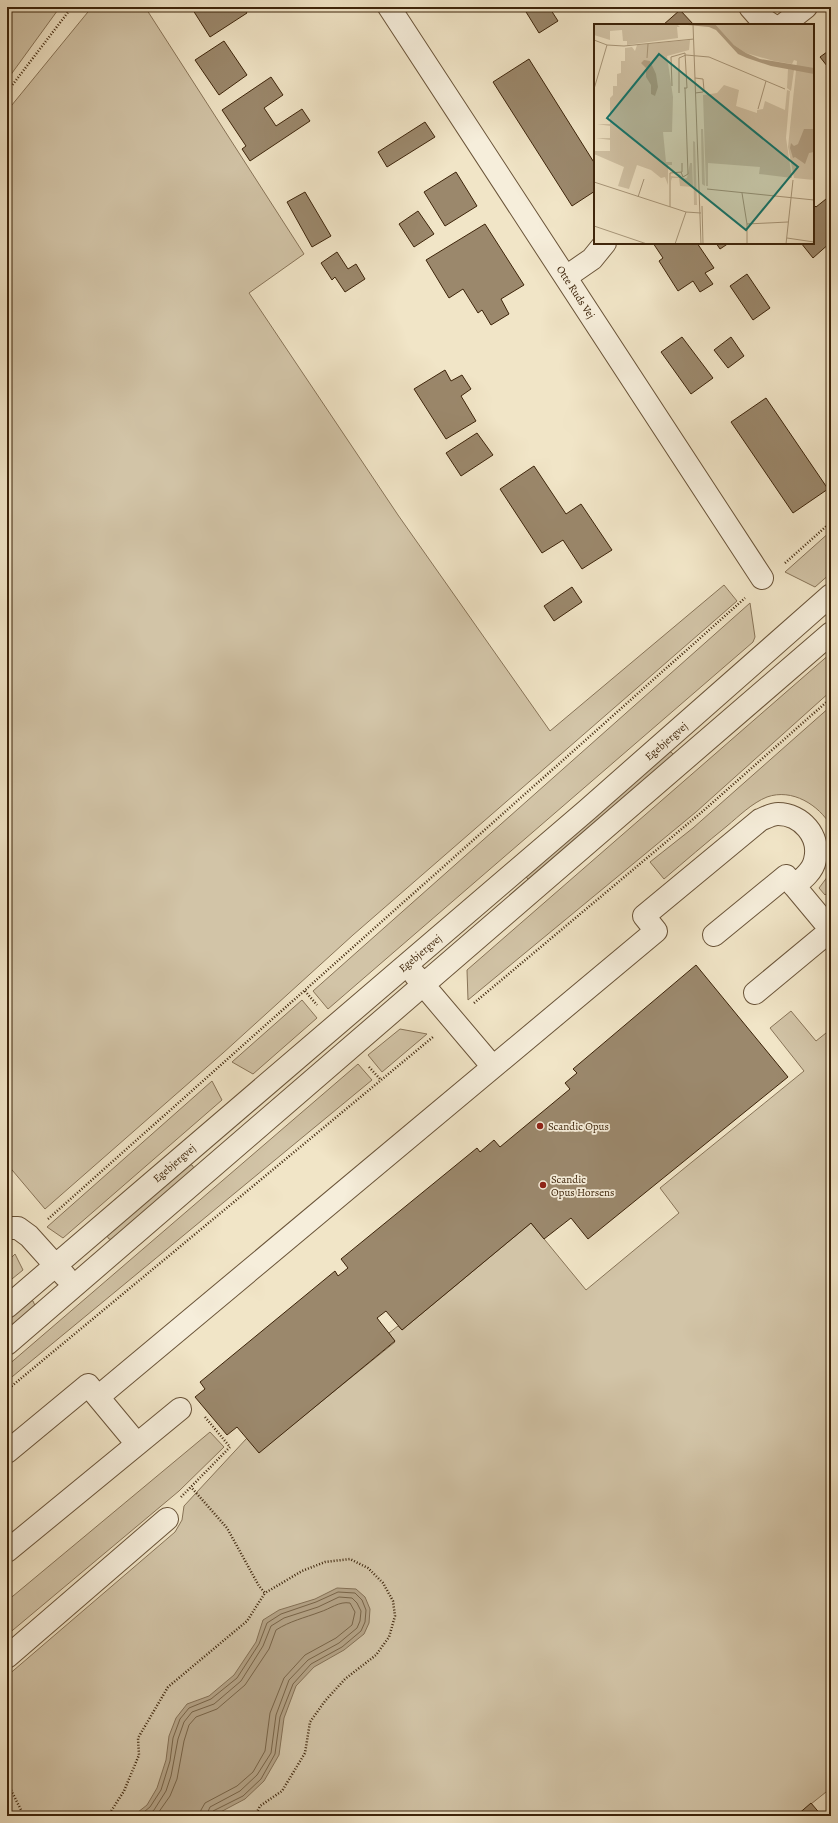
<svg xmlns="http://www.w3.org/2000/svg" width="838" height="1823" viewBox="0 0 838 1823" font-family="Alegreya,serif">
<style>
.green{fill:#d2c4a7;stroke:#887458}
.water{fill:#b4a387;stroke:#847055}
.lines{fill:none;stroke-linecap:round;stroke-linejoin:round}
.shore{stroke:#786448;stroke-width:1}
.building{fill:#9b886c;stroke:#3d240a}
.minor-casing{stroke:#6a5439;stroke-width:24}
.path{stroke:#3d240a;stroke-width:2.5;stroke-dasharray:1 2;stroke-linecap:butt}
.minor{stroke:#f6eedb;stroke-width:22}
.poi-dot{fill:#8f2418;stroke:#f6eedb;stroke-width:1.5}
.labels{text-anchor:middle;stroke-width:3.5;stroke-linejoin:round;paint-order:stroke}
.street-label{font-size:11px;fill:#3d240a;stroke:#f6eedb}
.poi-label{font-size:11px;fill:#3d240a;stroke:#f6eedb;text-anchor:start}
.inset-road{fill:none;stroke:#a9987b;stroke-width:1}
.view{fill:#0f766e;fill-opacity:0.15;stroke:#0f766e;stroke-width:2}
.inset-edge{fill:none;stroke:#3d240a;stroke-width:2}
</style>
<rect width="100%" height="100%" fill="#f1e5c7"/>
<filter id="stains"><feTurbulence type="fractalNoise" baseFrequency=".005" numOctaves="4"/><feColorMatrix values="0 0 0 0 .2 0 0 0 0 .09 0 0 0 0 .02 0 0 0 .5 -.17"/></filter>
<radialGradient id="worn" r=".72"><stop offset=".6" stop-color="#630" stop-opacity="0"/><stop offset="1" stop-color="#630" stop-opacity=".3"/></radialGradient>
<path class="green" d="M7 7H60L7 80Z
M92 7H145L304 254 249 293 398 515 550 731 724 585 737 601 353 935 223 1053 45 1209 7 1164V111Z
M831 531V573L815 587 785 572Z
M750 603 755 637 753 642 328 1009 313 991Z
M831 653V691L696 812 468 1000 467 970Z
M831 706V826C819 805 792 788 767 797 752 803 739 816 727 826 706 843 685 861 664 879L650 862 693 828Z
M667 752H671L674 755 529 880 526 877 527 872Z
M831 872V889L825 895 819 888Z
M302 1000 317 1018 253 1074 232 1062Z
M791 1011 816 1041 831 1029V1788L796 1816H7V1676L175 1532 182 1520 184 1506 247 1438 259 1452 395 1342 389 1333 398 1326 402 1330 531 1223 586 1290 679 1213 660 1188 804 1071 770 1028Z
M400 1029 427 1034 382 1072 368 1055Z
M358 1064 372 1080 7 1381V1366Z
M212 1081 222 1100 63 1238 47 1227Z
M187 1164 192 1165 194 1168 114 1240 109 1239 107 1236Z
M15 1254 23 1270 7 1283V1262Z
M29 1300 33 1301 36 1308 7 1332V1319Z
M210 1432 224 1447 179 1491 7 1635V1601Z"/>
<path class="water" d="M337 1588 356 1589 365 1597 370 1609 369 1623 364 1634 344 1650 314 1667 296 1686 284 1718 279 1755 264 1781 245 1799 213 1816H133L147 1805 157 1788 166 1760 169 1736 176 1718 187 1704 209 1696 234 1675 256 1642 263 1620 279 1610 315 1599Z"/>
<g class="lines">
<path class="shore" d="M139 1816 150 1807 161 1790 170 1761 173 1738 180 1719 189 1708 211 1699 237 1678 259 1644 267 1623 281 1614 316 1602 338 1592 355 1593 362 1600 366 1610 365 1622 361 1631 342 1647 311 1664 293 1684 280 1717 275 1754 261 1779 243 1796 213 1811 211 1816
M147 1816 154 1810 166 1791 171 1776 178 1739 184 1722 192 1712 214 1704 241 1681 263 1646 271 1626 284 1618 318 1607 339 1597 352 1598 357 1603 361 1611 360 1621 357 1628 339 1643 308 1660 289 1680 276 1715 271 1753 257 1775 240 1791 210 1807 206 1816
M156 1816 170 1796 177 1779 184 1741 189 1725 196 1717 217 1709 245 1685 269 1649 276 1630C290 1621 304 1618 320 1612 330 1609 339 1601 350 1603L355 1612 352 1625 336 1638 305 1655 284 1678 270 1713 265 1751 253 1772 237 1786 205 1803 201 1810 200 1816"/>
</g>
<path class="building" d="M191 7H243L247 13 210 37Z
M523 7H549L558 21 539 33Z
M680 10 694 25H663Z
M224 41 247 75 219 95 195 60Z
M831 49V71L820 57Z
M529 59 595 164V191L572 206 493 82Z
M271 77 283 95 264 108 276 126 302 109 310 121 250 161 242 149 246 146 222 110Z
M425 122 435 137 387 167 378 152Z
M456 172 477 206 445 226 424 192Z
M305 192 331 236 312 247 287 202Z
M831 195V242L813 258 801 243H813V204L816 207Z
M418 211 434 234 414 247 399 224Z
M485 224 524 285 501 299 509 314 491 325 482 310 478 313 463 289 449 298 426 260Z
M653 243H697L714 268 705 273 713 284 700 292 693 281 678 291 659 261 663 258Z
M716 243H729L720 249Z
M337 252 348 269 356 264 365 279 345 292 335 277 332 280 321 263Z
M747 274 770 308 753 320 730 286Z
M682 337 713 378 691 394 661 352Z
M731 337 744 356 728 368 714 350Z
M445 370 451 381 462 375 471 389 461 396 476 421 446 439 414 389Z
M766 398 828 489 793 513 731 422Z
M477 433 493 455 461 476 446 453Z
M534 466 566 514 581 504 612 550 582 569 563 540 542 553 500 489Z
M572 587 582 602 554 621 544 606Z
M696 965 788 1077 588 1239 571 1218 544 1239 531 1223 402 1330 386 1311 377 1318 395 1341 259 1453 237 1427 227 1435 195 1397 205 1389 200 1382 335 1271 338 1276 348 1268 341 1259 477 1148 480 1152 494 1140 500 1147 570 1089 565 1083 577 1073 573 1069Z
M811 1803 822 1816H796Z"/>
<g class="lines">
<g class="minor-casing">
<path id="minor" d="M389 7 762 578
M750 7 757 15 772 25
M783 25 806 7
M566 277 592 259 605 243
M714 935 786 876 831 930
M415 975 493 1067
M755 993 831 930
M7 1228H18L29 1236 65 1276
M7 1307 587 810 831 595
M7 1344 831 633
M98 1397 656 931 644 916 760 820C765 818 772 814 778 814 801 814 821 836 815 860 813 871 803 879 794 886
M7 1452 88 1385 137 1444
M7 1551 180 1409
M7 1657 167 1519"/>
</g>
<path class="path" d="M7 92 72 7
M785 563 831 522
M305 991 317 1005
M474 1003 703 811 831 698
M369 1067 381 1080
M48 1219 745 598
M7 1390 433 1037
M181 1497 230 1447 205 1417
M7 1782 24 1816
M108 1816 124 1791 139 1755 138 1738 168 1687 247 1621 265 1593 259 1586 227 1528 191 1487
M255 1816 260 1806 282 1791 305 1753 310 1722 325 1701 345 1679 376 1655 389 1637 395 1616 393 1601 383 1583 368 1568 350 1559 325 1562 302 1571 265 1593"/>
<use href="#minor" class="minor"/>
</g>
<g class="poi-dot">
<circle cx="540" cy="1126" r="4"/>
<circle cx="543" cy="1185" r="4"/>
</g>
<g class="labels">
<g class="street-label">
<text transform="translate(576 292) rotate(57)" y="4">Otte Ruds Vej</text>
<text transform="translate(666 741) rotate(-41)" y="4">Egebjergvej</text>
<text transform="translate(420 953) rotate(-40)" y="4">Egebjergvej</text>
<text transform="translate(174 1163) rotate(-41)" y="4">Egebjergvej</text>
</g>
<g class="poi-label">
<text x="548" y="1130">Scandic Opus</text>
<text x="551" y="1183">Scandic<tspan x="551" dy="13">Opus Horsens</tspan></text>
</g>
</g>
<g transform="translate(594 24)">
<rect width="220" height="220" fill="#f1e5c7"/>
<path d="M0 0H83L86 3H83L84 14 33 21V17H29L28 6 16 7V16L0 11ZM121 0H220V156L200 154 194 123 203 37 200 36 198 40 180 37 152 29 140 21ZM96 16 95 26 73 32 79 73 78 108H69L72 138H78V141H74V161L71 153 67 154 57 146 43 141 35 165 24 162 30 143 0 130V127H16V116L2 114H16V102L3 100H16V74L19 71V62H23V50L27 49V37H31V24L38 23 41 27 43 21ZM194 45 200 46 197 67 193 64ZM130 61 145 66 142 82 163 89V86L169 85 171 77 191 86 193 66 196 67 192 114 198 154 165 150 166 143 114 139V162H112L109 71 123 69ZM107 105H109L111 162 108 160ZM99 117 101 118 103 181H100ZM96 139H98L99 163 86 162 85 154H78L77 157V152L84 153 85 150 89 155 93 154Z" fill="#d2c4a7"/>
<path d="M83 0H121L140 21 152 29 166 35 220 44V50L177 42 153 34 144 30 122 6 115 3ZM50 36 56 37 62 50 64 63 61 72 57 70V61L52 53V44L47 39ZM210 105H220V128L215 129 211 140 201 133 199 134 196 124 197 119 200 122 204 120Z" fill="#b4a387"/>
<path class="inset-road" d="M99 0 107 220M0 16 13 21 30 22 100 15M53 34 54 20M101 54 109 55 110 66 109 68 101 69M78 62 77 33 91 29 93 64H90M0 65 13 21M85 69V34L92 31 115 33 191 65M164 85 172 57M87 148 89 153 94 150 91 64M0 158 92 188 107 189M113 165 220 176M148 169 153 200V220M44 173 50 155M108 182 109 220M76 183V149L88 148V139M153 200 194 198M0 202 53 220M193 214 220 218M81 220 92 188M192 220 199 156"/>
<path class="view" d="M65 30 204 143 152 206 13 94Z"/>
<rect width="220" height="220" class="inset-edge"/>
</g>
<rect width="838" height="1823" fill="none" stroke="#f1e5c7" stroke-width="24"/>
<rect x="8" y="8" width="822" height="1807" fill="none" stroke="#3d240a" stroke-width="2"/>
<rect x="12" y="12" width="814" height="1799" fill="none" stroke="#3d240a"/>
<rect width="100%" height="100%" filter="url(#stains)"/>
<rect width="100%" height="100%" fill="url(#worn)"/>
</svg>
